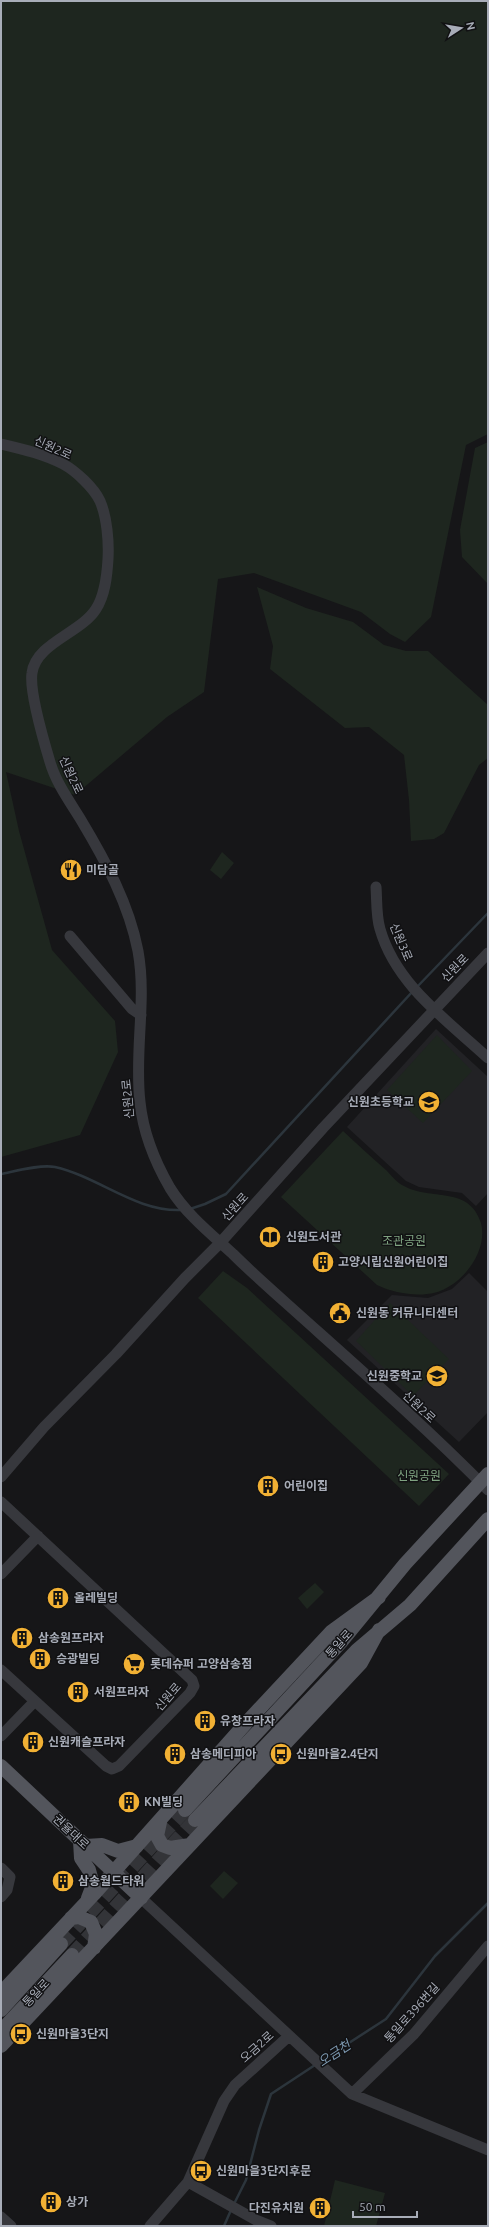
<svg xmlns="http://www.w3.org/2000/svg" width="489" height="2227" viewBox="0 0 489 2227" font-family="Ubuntu,'Noto Sans KR',sans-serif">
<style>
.built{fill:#222225}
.green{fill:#1e261f}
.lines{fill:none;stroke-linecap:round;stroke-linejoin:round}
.stream{stroke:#2c353c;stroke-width:2.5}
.major-tunnel{stroke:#333438;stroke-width:14;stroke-dasharray:14 7;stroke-linecap:butt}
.minor{stroke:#37383d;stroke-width:11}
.major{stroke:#53555c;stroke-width:14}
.labels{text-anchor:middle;stroke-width:3;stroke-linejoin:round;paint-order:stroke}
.street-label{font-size:12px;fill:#a8adb8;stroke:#111113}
.poi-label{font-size:12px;font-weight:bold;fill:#a8adb8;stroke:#111113;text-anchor:start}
.park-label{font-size:12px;fill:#7fa381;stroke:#111113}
.water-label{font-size:13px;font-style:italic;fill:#7f9bb3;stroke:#111113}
</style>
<rect width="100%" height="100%" fill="#161618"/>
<path class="built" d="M436 1029 488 1077V1193L476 1206 462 1193 419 1187 406 1181 347 1127Z
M469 1273 488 1292V1412L459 1442 347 1340 392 1295 428 1298 452 1289Z"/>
<path class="green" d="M1 1H488V434L466 445 431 617 405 642 390 634 361 612 254 573 218 579 204 692 167 717 75 795 6 772 19 831 52 950 115 1021 118 1052 80 1135 1 1157Z
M488 442V584L462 557 460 530 475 448Z
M257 587 306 608 353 622 384 645 406 651H428L488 705V758L479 765 444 833 434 839 411 841 409 800 404 755 369 727 345 728 270 669 273 646Z
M222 852 234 863 221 879 210 870Z
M437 1035 472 1071 423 1123 387 1090Z
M343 1131C357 1144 371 1157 386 1170 391 1175 397 1183 404 1186 430 1201 469 1185 481 1223 489 1253 458 1292 427 1294 412 1296 391 1292 377 1285L281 1197Z
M223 1271 247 1288 449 1474 419 1506 198 1298Z
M390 1303 449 1359 413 1396 356 1341Z
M315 1583 324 1592 307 1609 298 1598Z
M224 1871 238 1883 223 1899 210 1886Z
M335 2180 385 2193 376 2226H324Z"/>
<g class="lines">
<path class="stream" d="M417 987 488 913
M1 1174C16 1171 41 1164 55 1167 99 1177 136 1212 181 1210
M190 1209 205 1204 226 1194 413 991
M321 2061 386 2019 435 1956 488 1903
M234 2204 246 2180 259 2130 271 2094 315 2065
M224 2226 231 2210"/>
<path class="major-tunnel" d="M61 1944 185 1810
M72 1955 195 1820"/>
<path class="minor" d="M1 444C22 449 44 454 63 464 76 471 94 488 100 501 107 517 109 542 108 559 107 576 105 595 96 609 81 633 36 643 32 673 29 692 44 742 50 762 56 783 70 802 81 820 105 860 129 904 138 951 147 1001 134 1052 140 1102 143 1132 155 1162 170 1188 186 1214 211 1234 233 1254 250 1271 268 1287 286 1303 354 1364 424 1425 488 1490
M376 887C377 900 376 916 380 929 396 985 447 1020 488 1058
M70 936 132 1009 141 1015
M1 1477 44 1427 116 1354 185 1278 220 1243 323 1128 488 953
M1 1502 192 1680 194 1686 190 1693 119 1766 112 1769 106 1766 1 1670
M1 1574 38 1536
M1 1736 34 1702
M1 1868 10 1877 7 1890 1 1897
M141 1898 352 2094 488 2150
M352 2094 414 2034 488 1946
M188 2182 256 2220 271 2226
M1 2217 11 2226
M150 2226 188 2182 224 2101 235 2085 289 2036"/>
<path class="major" d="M1 1766 141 1898
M185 1810 341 1642 405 1564 488 1474
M195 1820 357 1650 410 1605 488 1519
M160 1822 157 1836 162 1845 170 1848 190 1845
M80 1841 81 1858 89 1870 93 1885 88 1898
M86 1846 102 1845 118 1851 137 1846
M71 1918 79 1917 91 1922 96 1934 94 1948
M1 1993 94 1894 246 1723 331 1632 379 1597
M1 2010 61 1944
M1 2031 72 1955
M1 2046 361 1663 379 1630"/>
</g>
<defs>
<g id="restaurant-disc" transform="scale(1.15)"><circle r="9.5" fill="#f2b134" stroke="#111113"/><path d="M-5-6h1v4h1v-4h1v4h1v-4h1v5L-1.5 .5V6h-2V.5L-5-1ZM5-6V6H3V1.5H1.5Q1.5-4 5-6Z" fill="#111"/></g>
<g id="school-disc" transform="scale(1.15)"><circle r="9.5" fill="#f2b134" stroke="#111113"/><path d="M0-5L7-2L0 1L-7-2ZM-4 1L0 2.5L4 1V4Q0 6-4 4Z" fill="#111"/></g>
<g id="library-disc" transform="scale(1.15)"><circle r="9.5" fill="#f2b134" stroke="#111113"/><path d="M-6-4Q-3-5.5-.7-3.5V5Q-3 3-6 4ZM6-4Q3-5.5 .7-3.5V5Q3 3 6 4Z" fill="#111"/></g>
<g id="building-disc" transform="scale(1.15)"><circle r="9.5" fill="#f2b134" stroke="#111113"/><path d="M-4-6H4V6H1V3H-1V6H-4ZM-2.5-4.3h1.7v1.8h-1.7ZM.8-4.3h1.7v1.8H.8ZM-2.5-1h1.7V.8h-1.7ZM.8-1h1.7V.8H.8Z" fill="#111"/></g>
<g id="civic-disc" transform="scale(1.15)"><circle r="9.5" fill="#f2b134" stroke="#111113"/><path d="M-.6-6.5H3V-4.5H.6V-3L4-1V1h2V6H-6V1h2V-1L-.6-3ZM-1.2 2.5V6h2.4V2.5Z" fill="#111"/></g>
<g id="supermarket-disc" transform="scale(1.15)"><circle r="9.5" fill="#f2b134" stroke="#111113"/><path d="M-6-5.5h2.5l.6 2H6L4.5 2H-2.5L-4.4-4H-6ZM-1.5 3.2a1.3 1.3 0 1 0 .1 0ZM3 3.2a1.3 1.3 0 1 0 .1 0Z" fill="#111"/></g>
<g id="bus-disc" transform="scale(1.15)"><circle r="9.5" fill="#f2b134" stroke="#111113"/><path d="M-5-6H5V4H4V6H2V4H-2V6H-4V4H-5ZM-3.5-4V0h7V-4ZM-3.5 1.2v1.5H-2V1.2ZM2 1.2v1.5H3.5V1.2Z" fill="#111"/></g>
</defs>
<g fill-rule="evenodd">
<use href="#restaurant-disc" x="71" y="870"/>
<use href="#school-disc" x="429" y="1102"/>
<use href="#library-disc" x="270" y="1237"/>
<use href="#building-disc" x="323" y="1262"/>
<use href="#civic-disc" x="340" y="1313"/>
<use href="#school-disc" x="437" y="1376"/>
<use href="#building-disc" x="268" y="1486"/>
<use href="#building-disc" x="58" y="1598"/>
<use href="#building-disc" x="22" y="1638"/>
<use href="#building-disc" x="40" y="1659"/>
<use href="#supermarket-disc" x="134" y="1664"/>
<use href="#building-disc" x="78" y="1692"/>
<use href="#building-disc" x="205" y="1721"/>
<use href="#building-disc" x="33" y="1742"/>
<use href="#building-disc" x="175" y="1754"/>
<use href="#bus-disc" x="281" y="1754"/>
<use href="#building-disc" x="129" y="1802"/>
<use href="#building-disc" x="63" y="1881"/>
<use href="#bus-disc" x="21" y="2034"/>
<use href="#bus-disc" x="201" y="2171"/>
<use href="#building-disc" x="51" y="2202"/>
<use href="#building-disc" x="320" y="2208"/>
</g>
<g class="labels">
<g class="street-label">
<text transform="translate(53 448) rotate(24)" y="4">신원2로</text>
<text transform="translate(71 775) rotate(65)" y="4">신원2로</text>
<text transform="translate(401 942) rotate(67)" y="4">신원3로</text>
<text transform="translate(455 968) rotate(-46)" y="4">신원로</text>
<text transform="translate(128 1099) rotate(-95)" y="4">신원2로</text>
<text transform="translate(235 1207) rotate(-48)" y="4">신원로</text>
<text transform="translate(419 1407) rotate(43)" y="4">신원2로</text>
<text transform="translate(339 1644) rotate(-48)" y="4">통일로</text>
<text transform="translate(168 1697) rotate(-49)" y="4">신원로</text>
<text transform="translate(71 1832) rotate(43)" y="4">권율대로</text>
<text transform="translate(36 1993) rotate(-47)" y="4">통일로</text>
<text transform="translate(412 2013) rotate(-48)" y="4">통일로396번길</text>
<text transform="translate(257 2047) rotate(-42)" y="4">오금2로</text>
</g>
<g class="poi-label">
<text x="86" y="874">미담골</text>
<text x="414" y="1106" text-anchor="end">신원초등학교</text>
<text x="286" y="1241">신원도서관</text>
<text x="338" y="1266">고양시립신원어린이집</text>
<text x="356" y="1317">신원동 커뮤니티센터</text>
<text x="422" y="1380" text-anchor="end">신원중학교</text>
<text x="284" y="1490">어린이집</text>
<text x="74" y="1602">올레빌딩</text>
<text x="38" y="1642">삼송원프라자</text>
<text x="56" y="1663">승광빌딩</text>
<text x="150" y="1668">롯데슈퍼 고양삼송점</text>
<text x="94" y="1696">서원프라자</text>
<text x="220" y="1725">유창프라자</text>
<text x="48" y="1746">신원캐슬프라자</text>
<text x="190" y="1758">삼송메디피아</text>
<text x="296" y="1758">신원마을2.4단지</text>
<text x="144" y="1806">KN빌딩</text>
<text x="78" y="1885">삼송월드타워</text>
<text x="36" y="2038">신원마을3단지</text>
<text x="216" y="2175">신원마을3단지후문</text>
<text x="66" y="2206">상가</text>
<text x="304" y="2212" text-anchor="end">다진유치원</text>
</g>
<g class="park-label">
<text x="404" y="1245">조관공원</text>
<text x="419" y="1480">신원공원</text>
</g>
<g class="water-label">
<text transform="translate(334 2053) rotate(-33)" y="5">오금천</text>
</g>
</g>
<rect width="489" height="2227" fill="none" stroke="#a8adb8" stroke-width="4"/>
<g transform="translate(461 28) rotate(78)" stroke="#111113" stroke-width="3" paint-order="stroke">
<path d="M0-3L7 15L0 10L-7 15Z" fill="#a8adb8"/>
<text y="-6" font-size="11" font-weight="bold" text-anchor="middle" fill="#a8adb8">N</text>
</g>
<path d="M353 2211v6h64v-6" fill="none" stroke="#a8adb8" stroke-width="2"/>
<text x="359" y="2211" font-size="12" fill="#a8adb8" stroke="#111113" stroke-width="3" paint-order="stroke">50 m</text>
</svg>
